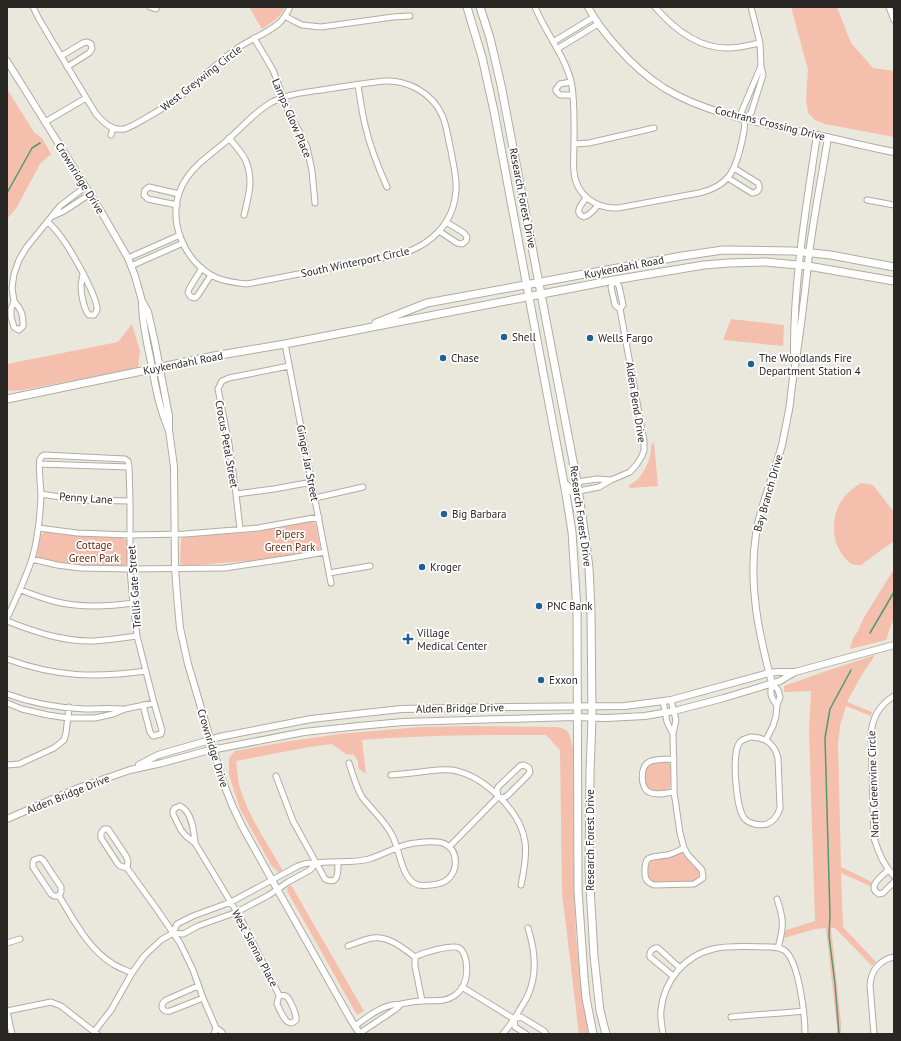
<svg xmlns="http://www.w3.org/2000/svg" width="901" height="1041" viewBox="0 0 901 1041" font-family="'PT Sans',sans-serif">
<style>
.green{fill:#f5bfad}
.lines{fill:none;stroke-linecap:round;stroke-linejoin:round}
.stream{stroke:#4f9b72;stroke-width:1.5}
.minor-casing{stroke:#afada2;stroke-width:7}
.tertiary-casing{stroke:#afada2;stroke-width:8}
.secondary-casing{stroke:#afada2;stroke-width:9}
.minor{stroke:#fff;stroke-width:5}
.tertiary{stroke:#fff;stroke-width:6}
.secondary{stroke:#fff;stroke-width:7}
.poi-dot{fill:#1f6196;stroke:#fff;stroke-width:1.5}
.labels{text-anchor:middle;stroke-width:3.5;stroke-linejoin:round;paint-order:stroke}
.street-label{font-size:11px;fill:#282723;stroke:#fff}
.poi-label{font-size:11px;fill:#282723;stroke:#fff;text-anchor:start}
.park-label{font-size:11px;fill:#6d2910;stroke:#fff}
</style>
<rect width="100%" height="100%" fill="#eae8dc"/>
<path class="green" d="M249 7H285C281 17 271 23 262 29Z
M791 7H837L851 43 873 68 894 71V137L825 124 815 120 808 113 806 99 808 70Z
M7 89 34 132 42 138 51 154 40 164 17 207 7 219Z
M731 319 784 325 783 346 723 340Z
M132 324 140 351 138 368 23 390 7 391V364L118 342Z
M654 442 658 486 630 488 629 485C632 483 637 481 639 478 646 469 652 456 651 445Z
M861 483 873 485 894 512V541L861 565C858 565 854 565 852 564 849 563 847 560 845 558 832 544 831 521 839 505 844 495 852 489 861 483Z
M312 521 316 524 320 548 317 551 260 560 182 566 180 562 181 539 184 537 254 532Z
M45 532 78 536 123 538 128 541V563L122 567C94 566 65 567 38 558L37 554 40 535Z
M894 569V622L892 623 886 640 850 649 853 638 858 631 863 619Z
M875 655 860 678 847 702 872 712 871 716 846 706 840 726 838 744 841 867 872 882 870 886 841 873 843 927 876 962 872 966 835 928H831L841 1023V1034H837V1028L826 928 815 929 784 938 786 930 815 921 809 730 811 691 784 692V686L826 671Z
M470 726 557 727C571 730 569 734 573 747L574 890 576 937 580 976 590 1034H579L562 893 560 750 546 735C484 735 423 735 362 740L366 774 358 768V761L354 755 346 754 332 744 309 747 236 761C237 770 238 782 241 791 250 819 269 846 283 871L278 872 271 865 240 809 229 775V758L235 751 291 741 339 734 420 727Z
M667 762C669 763 670 763 671 766 673 771 672 785 669 789 662 792 654 792 647 789 645 784 645 780 645 776 645 761 655 763 667 762Z
M679 853H684L698 869 699 872 698 879 692 883H654L649 880 647 876V866L648 862 651 860 666 858Z
M291 885 364 1011 357 1015 287 891 288 887Z"/>
<g class="lines">
<path class="stream" d="M7 193 32 148 40 143
M870 633 894 592
M839 1034 835 984 829 936 830 915 825 738 830 709 851 670"/>
<g class="minor-casing">
<path id="minor" d="M33 7 39 19 61 56 96 114C104 123 112 131 124 129 132 127 139 122 146 118 160 110 174 102 187 91 203 77 218 62 236 49 249 40 266 34 278 24 283 20 287 13 290 7
M150 7 156 9
M535 7C545 32 564 54 571 81 575 99 574 125 574 144 574 153 573 163 574 172 576 195 596 209 618 208L699 193C730 186 736 169 742 141 744 130 747 123 741 113L761 66
M655 7C674 29 698 49 729 48 739 48 749 45 760 43
M889 7 894 20
M285 16 292 20 302 25 321 27 393 17 410 16
M254 38 273 70 289 113 299 131 307 147 312 171 315 203
M553 42 594 17
M557 49 598 24
M61 56 83 43 87 42 91 44 92 49 89 53 67 67
M385 81C408 80 432 93 442 115 447 126 448 139 451 151 453 164 457 177 456 190 454 223 432 244 402 254L247 284C237 283 227 282 217 278 184 263 166 220 182 186 193 164 214 153 231 137 244 125 256 111 272 102 290 93 309 92 328 89 347 86 366 83 385 81Z
M571 82 560 84 556 89V91L560 95H573
M358 85C360 98 362 112 365 125 370 147 378 167 387 187
M744 119 751 113 763 75 761 66 760 43 751 7
M45 122 86 98
M111 135 113 128
M229 138C235 145 241 152 245 159 254 178 249 195 244 215
M574 144 589 143 654 128
M728 178 752 193C758 193 761 188 758 183L734 168
M586 198C582 204 573 213 584 217 590 215 594 210 598 205
M867 200 894 205
M177 205 148 199 144 195 145 190 149 187 179 194
M53 216 64 211 90 194
M48 222C63 236 73 255 83 273
M439 231 457 243 462 244 466 241 467 237 464 233 446 222
M128 258 180 235
M131 266 183 243
M202 268 189 289 188 293 191 297 195 298 198 295 211 275
M83 273C87 281 98 302 97 310 96 313 96 313 94 315H89C84 310 81 294 81 286 81 282 83 277 83 273Z
M614 280 611 287 615 305 620 309
M14 301C22 311 23 314 23 326L19 330 14 327 11 317V309L14 301 12 288 14 274 19 260 26 248 60 206 85 187
M285 344 331 583
M40 464 129 467
M577 482 597 479 611 480
M579 491 599 487 611 480 630 472 637 464 642 456 644 450V441L620 309 623 305 619 286 614 280
M41 494 79 500 130 501
M236 494 274 489 312 482
M315 498 363 487
M38 528 77 533 130 535 185 534 258 528 319 517
M240 529 236 494 229 444 218 389 222 381 229 378 289 366
M32 559 57 565 81 568 130 569 225 568 291 558 325 552
M329 573 370 566
M21 590C31 594 42 598 53 601 79 608 106 607 133 603
M7 618C16 599 25 580 32 559 38 539 40 517 41 496 41 487 38 466 40 459 41 457 42 456 44 455L125 459 128 461 129 467 130 501V569L133 603 137 636 154 703 162 730 161 734 153 736 150 732 143 705
M7 621C35 632 64 642 94 641 109 640 123 638 137 636
M7 659C56 677 95 678 146 671
M772 683C770 693 770 697 777 705
M7 694C31 703 60 708 85 709 98 709 110 708 122 709
M894 696C879 705 872 718 871 735L874 838C878 852 883 865 894 876
M671 700 676 720 673 734 674 780V792L680 833 684 848 688 855 702 870 703 878 694 884 654 885C648 883 645 880 645 874 644 853 651 858 667 855 673 854 678 851 684 848
M663 701 667 722 673 734
M7 703 22 709 48 715 68 718H95L113 714 125 709 154 703
M751 737C766 738 774 743 778 758L780 808C778 815 774 821 767 824 759 826 749 824 744 818 736 807 731 752 740 742 743 739 747 738 751 737Z
M766 740 773 726 776 716 777 705 780 697 778 690 772 683
M674 759C667 759 654 759 649 762 640 766 640 788 649 792 656 796 666 793 674 792
M7 765 19 764 54 748 64 740 66 733 69 707
M524 765 529 768 530 772 528 775 507 796 503 798 498 797 497 790 498 787 520 766Z
M391 775C403 774 415 773 428 771 436 770 444 769 452 770 483 775 521 811 525 842 527 856 524 871 521 885
M276 776 293 821 325 879C339 886 338 871 338 862
M180 806C192 811 194 832 195 843L186 836 181 830 173 814V811L175 808Z
M104 829H108L126 856 128 861 127 868 120 866 118 864 101 838V833Z
M195 843 241 919 279 995
M449 847 498 797
M40 858 43 860 61 887V892L59 896H54L51 894 33 867V863L34 860Z
M127 868 156 908 180 943 193 970 203 998 216 1028
M888 870C882 876 866 887 879 894L883 893 894 882
M59 896C74 920 88 949 113 964 119 968 126 970 132 973
M777 899C784 920 784 926 778 948
M173 933 183 934 198 926 237 912 269 895 288 882 310 870 316 863
M7 943 20 939
M348 946C356 943 365 939 373 938 389 936 403 948 415 957
M415 957V966L422 1001
M673 976 650 957C649 952 651 950 655 948H658L680 968
M198 986 166 1000C159 1005 162 1013 170 1011L203 998
M462 987 514 1019
M279 995C280 995 285 996 286 996 290 999 297 1015 296 1020 287 1030 281 1012 277 1004Z
M7 1011 51 1002 61 1006 97 1034
M7 1012 12 1034
M731 1017C755 1014 779 1014 803 1011
M355 1026C366 1018 378 1008 392 1005 395 1004 398 1005 401 1004 408 1003 414 1001 422 1001 433 1000 443 1003 454 996 467 987 468 974 466 961 465 956 463 950 459 948 452 944 422 953 415 957
M94 1032 111 1010 132 973 144 956 161 940 173 933 177 924 193 916 231 902 298 866C306 863 306 863 315 863 319 863 323 862 327 862 341 861 355 863 369 859 385 854 398 845 415 843 424 842 437 840 445 844 459 851 458 871 447 880 441 885 425 886 418 885 401 880 400 849 392 835 385 821 372 810 362 797 356 787 353 775 349 763
M360 1033 396 1009 400 1005
M214 1034 216 1028 222 1032 223 1034
M503 1034C509 1027 514 1019 519 1011 522 1005 526 1000 528 995 538 973 535 950 528 928
M526 1034 515 1027 514 1019 521 1017 544 1031 546 1034
M663 1034C662 1026 660 1018 661 1010 664 981 684 956 713 949 729 945 754 947 771 947 775 947 780 948 784 950 799 960 805 1016 805 1034
M874 1034 870 985C871 970 880 960 894 957"/>
</g>
<g class="tertiary-casing">
<path id="tertiary" d="M588 7C596 22 607 36 618 48 632 64 647 77 664 88 705 113 756 122 802 132 833 138 863 146 894 152
M7 61 102 213 128 258 135 276 142 301 148 312 155 343 169 416V430L174 467 175 568 177 595 180 628 188 664 223 782 232 805 242 826 272 880 351 1020 360 1034
M142 303C142 323 147 342 151 362 155 384 159 407 168 428
M794 358C793 283 806 208 817 135
M772 683C759 635 748 585 756 534 761 503 774 475 782 445 784 435 786 425 788 415 791 402 791 387 794 373 800 334 805 294 809 254 814 215 822 176 828 137
M139 765 158 755 203 742 219 737 311 719 401 709 508 707 625 706 671 700 769 673 778 672H794
M7 819 78 788 130 770 162 763 206 751 304 732 359 726 403 722 574 717 606 718 645 716 674 711 724 698 780 681 795 672 894 645"/>
</g>
<g class="secondary-casing">
<path id="secondary" d="M467 7 482 57 494 111 566 494 572 532 577 610 578 890 584 977 586 998 593 1034
M480 7 490 38 501 85 577 482 585 536 589 568 591 610 592 718 590 773 589 869 594 956 600 1011 606 1034
M376 323 427 303 682 256 723 250 793 251 831 255 894 267
M7 399 214 356 285 344 614 280 704 265 729 263 766 262 808 266 894 281
M564 483 574 493 577 509"/>
</g>
<use href="#minor" class="minor"/>
<use href="#tertiary" class="tertiary"/>
<use href="#secondary" class="secondary"/>
</g>
<g class="poi-dot">
<circle cx="504" cy="337" r="4"/>
<circle cx="590" cy="338" r="4"/>
<circle cx="443" cy="358" r="4"/>
<circle cx="751" cy="364" r="4"/>
<circle cx="444" cy="514" r="4"/>
<circle cx="422" cy="567" r="4"/>
<circle cx="539" cy="606" r="4"/>
<path d="M406 633h4v4h4v4h-4v4h-4v-4h-4v-4h4z"/>
<circle cx="541" cy="680" r="4"/>
</g>
<g class="labels">
<g class="street-label">
<text transform="translate(201 78) rotate(-38)" y="4">West Greywing Circle</text>
<text transform="translate(292 118) rotate(67)" y="4">Lamps Glow Place</text>
<text transform="translate(770 123) rotate(14)" y="4">Cochrans Crossing Drive</text>
<text transform="translate(80 178) rotate(58)" y="4">Crownridge Drive</text>
<text transform="translate(523 198) rotate(79)" y="4">Research Forest Drive</text>
<text transform="translate(355 262) rotate(-12)" y="4">South Winterport Circle</text>
<text transform="translate(624 267) rotate(-11)" y="4">Kuykendahl Road</text>
<text transform="translate(183 363) rotate(-11)" y="4">Kuykendahl Road</text>
<text transform="translate(636 402) rotate(81)" y="4">Alden Bend Drive</text>
<text transform="translate(227 444) rotate(80)" y="4">Crocus Petal Street</text>
<text transform="translate(308 463) rotate(79)" y="4">Ginger Jar Street</text>
<text transform="translate(768 493) rotate(-74)" y="4">Bay Branch Drive</text>
<text transform="translate(86 498) rotate(4)" y="4">Penny Lane</text>
<text transform="translate(581 516) rotate(82)" y="4">Research Forest Drive</text>
<text transform="translate(134 587) rotate(-94)" y="4">Trellis Gate Street</text>
<text transform="translate(460 708) rotate(-1)" y="4">Alden Bridge Drive</text>
<text transform="translate(213 748) rotate(73)" y="4">Crownridge Drive</text>
<text transform="translate(873 784) rotate(-92)" y="4">North Greenvine Circle</text>
<text transform="translate(68 794) rotate(-22)" y="4">Alden Bridge Drive</text>
<text transform="translate(590 840) rotate(-90)" y="4">Research Forest Drive</text>
<text transform="translate(255 948) rotate(62)" y="4">West Sienna Place</text>
</g>
<g class="poi-label">
<text x="512" y="341">Shell</text>
<text x="598" y="342">Wells Fargo</text>
<text x="451" y="362">Chase</text>
<text x="759" y="362">The Woodlands Fire<tspan x="759" dy="13">Department Station 4</tspan></text>
<text x="452" y="518">Big Barbara</text>
<text x="430" y="571">Kroger</text>
<text x="547" y="610">PNC Bank</text>
<text x="417" y="637">Village<tspan x="417" dy="13">Medical Center</tspan></text>
<text x="549" y="684">Exxon</text>
</g>
<g class="park-label">
<text x="290" y="538">Pipers<tspan x="290" dy="13">Green Park</tspan></text>
<text x="94" y="549">Cottage<tspan x="94" dy="13">Green Park</tspan></text>
</g>
</g>
<rect width="901" height="1041" fill="none" stroke="#282723" stroke-width="16"/>
</svg>
